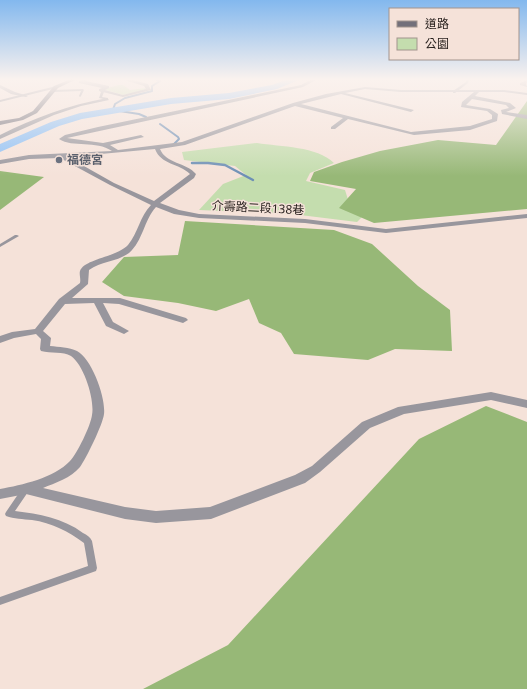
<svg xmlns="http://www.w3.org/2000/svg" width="527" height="689" viewBox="0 0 527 689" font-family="'Noto Sans','Noto Sans TC',sans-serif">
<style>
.green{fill:#c4ddae}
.forest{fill:#97b877}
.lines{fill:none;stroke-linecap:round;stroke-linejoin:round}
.stream-far1{stroke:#6d8fb5;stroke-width:2}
.stream{stroke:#6d8fb5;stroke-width:2.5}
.river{fill:#8bbff6;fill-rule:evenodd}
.lane{fill:#98969d;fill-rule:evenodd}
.street{fill:#98969d;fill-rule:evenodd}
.secondary{fill:#73707a;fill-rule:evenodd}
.worship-dot{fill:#6b7280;stroke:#f5e2d9;stroke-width:1.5}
.labels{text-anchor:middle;stroke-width:3;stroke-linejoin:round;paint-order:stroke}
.far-worship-label{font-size:12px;font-weight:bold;fill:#5b616d;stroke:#f5e2d9;text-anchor:start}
.far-street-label{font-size:12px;fill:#261f1c;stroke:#f5e2d9}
</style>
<rect width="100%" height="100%" fill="#f5e2d9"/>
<path class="green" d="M119 85H123L130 90 146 88V90L123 95 103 89Z
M257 143C281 147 317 146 334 163L310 173 306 181 345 190 350 206 364 215 357 222 292 214 199 210 223 184 246 175 235 166 184 160 182 152Z"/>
<path class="forest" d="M527 101V209L374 223 339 208 356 189 310 181 314 172 342 162 380 151 438 140 496 145Z
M0 171 44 177 0 210Z
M185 221 334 230 372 244 418 286 450 310 452 351 395 349 368 360 294 354 281 333 259 323 249 299 216 311 178 303 124 296 102 282 124 257 178 255Z
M486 406 527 422V689H143L228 645 419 439Z"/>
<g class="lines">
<path class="stream-far1" d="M146 117 139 114 113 110 115 104 125 98 152 91V86L160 81 155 79
M160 124 178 137 179 139 173 145"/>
<path class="stream" d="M192 163H208L225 165 253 180"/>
<path class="river" d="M288 79H301L277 89 229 99 171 104 82 119 59 126 0 152V144L51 122 80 113 171 98 229 93 272 85Z"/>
<path class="lane" d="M467 79H469L468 83 455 93H453V91L466 82Z
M56 86 57 88 0 102V100Z
M83 89 84 90 81 96 80 97 79 96 81 91 52 92 51 91 52 90Z
M100 89H102L104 92 102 97 108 98V100L99 98 101 92 100 91Z
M15 235H17L19 236 0 247V244Z
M26 486 29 487 30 489 15 511C39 514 63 518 83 533 87 535 90 537 92 541L97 568 96 571 0 605V597L88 566 84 543C68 531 52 523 32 520 23 519 14 519 6 516L5 514 6 512 23 487Z"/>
<path class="street" d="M83 79H89L86 81 109 86V88L105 90 123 95 146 89 144 86 121 79H129L148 84 151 90 123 97 99 91V89L102 88 79 83V81Z
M312 79H318L303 87 67 138 103 143 141 135 144 137 110 145 118 150 182 142 293 103 326 94 365 87 401 90H504L527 93V95L504 92H479L475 96 510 103 516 108 506 112 527 115V119L502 114 501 110 509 108 506 105 472 99 466 105 490 109 498 114 497 121 470 130 414 135 348 119 335 129H331V127L343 118 295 106 185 145 160 149C166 164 186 162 196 174L194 178 160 203 179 210 199 214 305 219 386 229 527 214V218L386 233 305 223 199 218 174 214 156 207C144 220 143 241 129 253 117 262 101 261 89 270L88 284 72 298H120L186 318 188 320 183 323 119 304 103 303 113 322 129 331 124 334 106 326 94 303 65 304 43 331 51 338 50 346C59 347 69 347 77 351 92 359 106 398 104 414 103 424 86 459 80 467 71 478 55 483 43 488L125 507 156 511 210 507 295 475 312 466 362 422 398 407 491 392 527 400V408L491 400 404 414 370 428 320 472 305 483 211 519 156 523 125 519 26 494 0 499V489C22 485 54 478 70 461 77 454 91 425 92 415 95 400 84 365 71 356 63 351 51 354 41 351L40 349 41 339 36 334 14 338 0 343V336L12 332 35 329 59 299 80 283C81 279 79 274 80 271 84 259 117 257 128 245 138 233 140 216 151 205L110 185 60 158 29 159 0 164V160L29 155 112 151C96 140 73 148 59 139L65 135 98 127 301 85ZM365 89 401 92H474L462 102 461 107 487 111 492 115V119L470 126 411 132 301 104 341 94 411 112 414 110 345 93ZM155 149C161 165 179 163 190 174L154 201 114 183 68 157Z
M527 80 526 84 527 87 520 85V83Z
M0 85 15 92 28 96 26 97 11 94 0 88Z
M107 98 109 100 81 106 54 115 0 139V135C34 118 69 105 107 98Z"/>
<path class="secondary" d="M71 79H77L58 88 37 113 23 120 0 125V121L19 118 33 111 54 86Z"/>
</g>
<linearGradient id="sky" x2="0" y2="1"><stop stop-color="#83b8ee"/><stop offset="0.45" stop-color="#faf2ee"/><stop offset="1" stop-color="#faf2ee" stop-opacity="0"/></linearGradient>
<rect width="527" height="176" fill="url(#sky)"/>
<circle class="worship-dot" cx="59" cy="160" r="4"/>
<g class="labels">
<g class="far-worship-label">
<text x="67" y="164">福德宮</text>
</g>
<g class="far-street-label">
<text transform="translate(258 208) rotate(3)" y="4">介壽路二段138巷</text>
</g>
</g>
<rect x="389" y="8" width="130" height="52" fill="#f5e2d9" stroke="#a2948d"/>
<rect x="397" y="21" width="20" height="6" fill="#73707a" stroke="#a2948d"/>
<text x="425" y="28" font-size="12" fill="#261f1c">道路</text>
<rect x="397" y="38" width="20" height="12" fill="#c4ddae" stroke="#a2948d"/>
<text x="425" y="48" font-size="12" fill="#261f1c">公園</text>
</svg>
